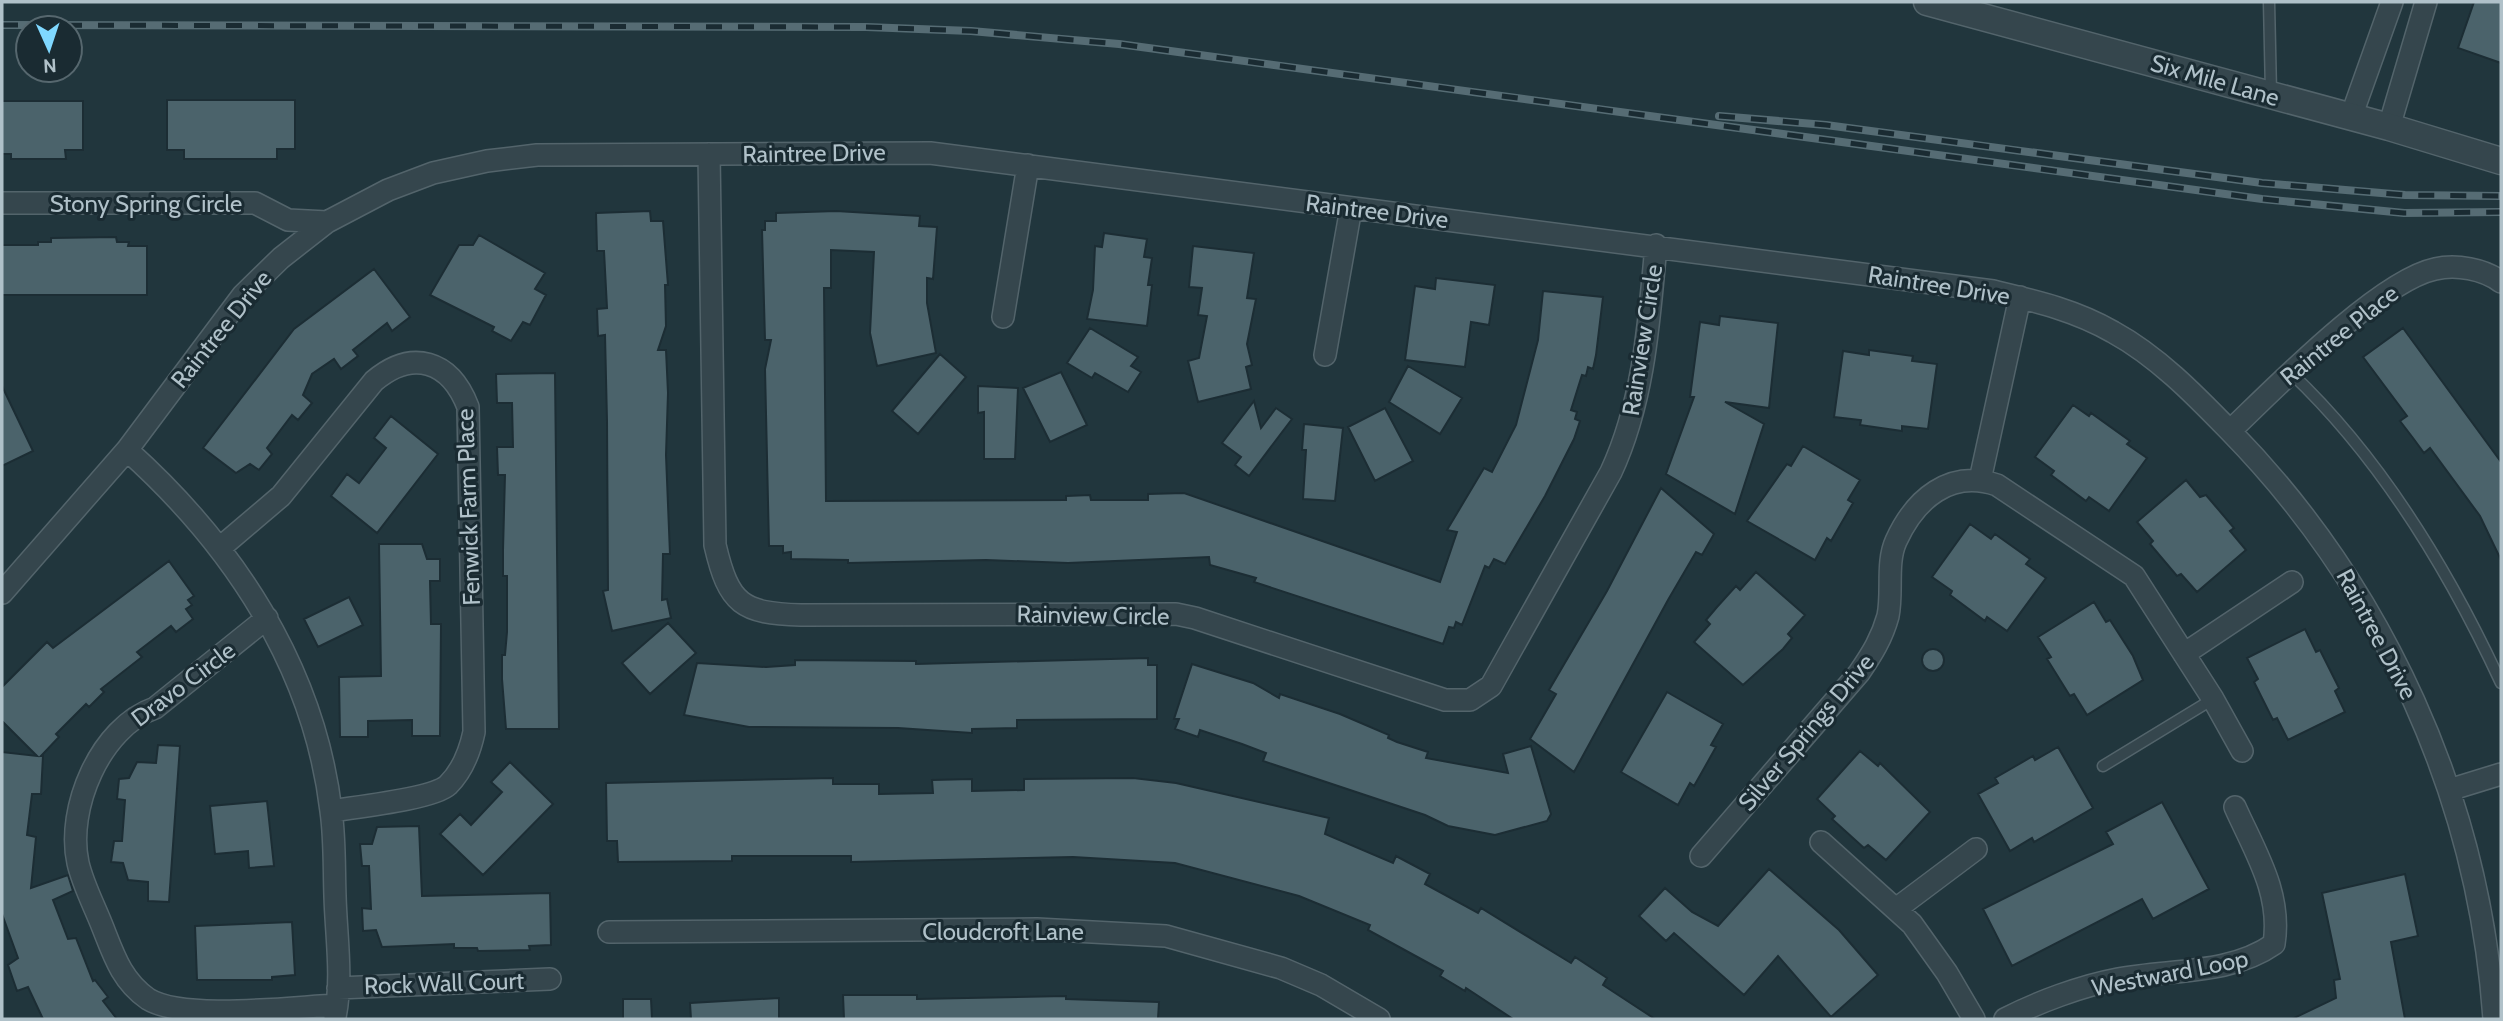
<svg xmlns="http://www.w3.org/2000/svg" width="2503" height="1021" viewBox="0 0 2503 1021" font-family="Cabin,sans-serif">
	<rect width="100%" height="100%" fill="#21363d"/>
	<!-- building -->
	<path fill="#4b636b" stroke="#1c2d34" stroke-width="2" d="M2474,2H2501V63L2458,48Z
		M167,100H295V149H277V159H184V150H167Z
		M2,101H83V150H65L66,159H11V154H2Z
		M650,211L651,221H663L668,285H665L666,326L658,350H666L668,393L666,455L670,554H663L662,600L667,599L671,618L612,631L603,591L608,590L607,421L605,335L598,336L597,309L607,308L604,251H597L596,213Z
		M836,211L920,216L919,226L937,227L933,279L927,278V303L936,353L877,366L870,333L874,252L831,250V288H824L826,501L1066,500V496L1090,495L1091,500H1148V494L1184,493L1440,582L1457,532L1447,530L1484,468L1492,472L1516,425L1538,340L1543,291L1603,297L1596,355L1593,369L1588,367L1586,376L1582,375L1571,410L1577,412L1575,419L1580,421L1574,439L1545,496L1505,564L1494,559L1489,568L1485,566L1462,625L1456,622L1454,628L1449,627L1443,644L1254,582L1256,578L1210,565L1209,557L1068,563L986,560L848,563V560L791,559V552L783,553V546H769L765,369L771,340H765L762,230H765V221H776V213Z
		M1104,233L1147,239L1144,257L1152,258L1148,285H1152L1147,326L1087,319L1093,290L1095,246L1102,247Z
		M479,235L545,273L535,289L546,295L530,325L523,322L511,341L492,331L494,327L430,295L459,245H473Z
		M116,237L117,242H129L128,246H147V295H2V245H38V242H51V238Z
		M1193,246L1254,253L1247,298L1256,299L1247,344L1252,365L1246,367L1251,389L1198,402L1188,361L1199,358L1207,316L1198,315L1202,288L1189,287Z
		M374,269L410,317L392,331L387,323L353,350L358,356L341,369L334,359L312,374L303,395L312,403L298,420L292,415L267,448L272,454L259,470L250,464L236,473L203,448L294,329Z
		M1436,278L1495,285L1489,325L1471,322L1465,367L1405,360L1415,286L1435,289Z
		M1720,316L1778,323L1769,408L1725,402L1764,424L1735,514L1666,474L1694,397H1690L1700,322L1719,325Z
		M1090,328L1138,357L1131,366L1141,372L1128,392L1095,373L1092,378L1067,363Z
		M2403,328L2501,462V560L2480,516L2430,448L2424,453L2413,438L2400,421L2407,416L2363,357Z
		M1869,350L1913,356L1912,361L1937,364L1928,429L1902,426V431L1860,425L1861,420L1834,417L1843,351L1869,355Z
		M940,354L966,377L918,434L892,411Z
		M1408,366L1462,398L1440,434L1389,402Z
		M1061,372L1087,425L1050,442L1023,388Z
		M555,373L559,729H506L502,679V655H505L507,632V576H503V550L505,475H498L497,447H513L512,403H497L496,374Z
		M2,386L33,451L2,466Z
		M978,386L1018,388L1015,459H984V412L978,413Z
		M1254,401L1261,428L1276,408L1292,419L1249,476L1235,465L1241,457L1222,443Z
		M2073,405L2089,416L2091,413L2130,441L2127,444L2147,458L2109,511L2089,497L2086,501L2051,475L2054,471L2035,457Z
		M1385,408L1413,461L1375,481L1348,427Z
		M391,416L438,454L377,533L331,496L347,474L359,483L386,448L374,438Z
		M1304,424L1343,428L1335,501L1303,499L1306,450H1302Z
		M1803,446L1860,480L1848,500L1853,503L1831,541L1827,538L1815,560L1747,521L1787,464L1791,466Z
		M2186,480L2200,497L2206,495L2234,528L2230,531L2246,550L2197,592L2181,574L2177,576L2150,544L2153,541L2137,522Z
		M1661,488L1714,534L1702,555L1696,552L1668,600L1574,772L1530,739L1556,694L1549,690L1607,591Z
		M1970,524L1991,539L1995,534L2030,559L2026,564L2046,578L2007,631L1987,617L1985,621L1950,595L1952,591L1932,577Z
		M379,544H422L427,559H440V581H430L431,624H441L440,736H412V720L368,721V737H340L339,677L381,676Z
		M169,561L194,596L188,600L192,605L186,609L193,619L176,632L171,626L137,652L142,657L101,689L104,692L89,707L86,704L56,734L59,737L41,756H43L41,794H32L27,835L36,837L31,888L68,875L73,891L53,900L68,939L76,938L93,981L95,980L108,997L103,1001L117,1019H43L28,987L17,991L8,965L18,958L2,914V752L37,756L2,721V687L47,642L53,648Z
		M1756,572L1805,615L1788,634L1792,638L1783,649L1743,685L1694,642L1710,624L1706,620L1717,607L1736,586L1740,590Z
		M349,597L363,625L318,647L304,619Z
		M2094,602L2106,622L2110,620L2133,656L2143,680L2087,715L2074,694L2070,696L2047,659L2051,657L2038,637Z
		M668,623L696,653L650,694L622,663Z
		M2305,629L2316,652L2320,650L2339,688L2335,691L2345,712L2288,740L2277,718L2273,720L2254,682L2258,679L2247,658Z
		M1922 660a11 11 0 1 1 22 0a11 11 0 1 1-22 0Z
		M1148,658V665H1157V719L1017,720V728L972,729V733L898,728L749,727L684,715L697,663L766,667L795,665V660L916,661V664Z
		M1192,664L1253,683L1279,698L1280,694L1340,714L1389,735L1388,738L1397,742L1428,752L1426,758L1508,773L1503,754L1531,746L1551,814L1547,821L1495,835L1448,826L1425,815L1263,761L1266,753L1242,744L1200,730L1198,737L1175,729L1179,719H1174Z
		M1667,692L1723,724L1711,745L1716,747L1702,772L1694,786L1690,783L1678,805L1621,772Z
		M158,745L180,746L169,902L148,901V882L128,880L123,863L111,862L114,841H122L125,800L117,799L119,779L129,778L137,762L156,763Z
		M2058,747L2093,808L2034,842L2032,838L2010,851L1978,794L1998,783L1995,778L2033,756L2035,760Z
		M1860,751L1878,766L1880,763L1930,812L1886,860L1868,845L1864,848L1832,819L1835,816L1817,799Z
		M510,762L553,804L483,875L440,834L460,814L471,825L502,792L491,782Z
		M833,778V784H879V794L933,793L932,780L972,779V791L1024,790V779L1133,778L1176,783L1329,818L1325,834L1393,863L1396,856L1430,874L1425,884L1478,913L1481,908L1571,963L1575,957L1607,978L1603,985L1655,1019H1513L1466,988L1465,991L1440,976L1443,971L1368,930L1370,925L1299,896L1175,863L1073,857L851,862V856H732V861L618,862L617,841H607L606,783Z
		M267,801L274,866L249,868L248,851L215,854L210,806Z
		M2162,802L2209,889L2153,919L2142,899L2012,966L1983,909L2113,844L2106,832Z
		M419,826L422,896L550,893L551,945L529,946L530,950L478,951L477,948H454V944L382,947L376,930L363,931L362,908L371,909L369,866H362L360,844H372L377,827Z
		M1769,869L1839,930L1878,975L1831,1017L1778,956L1744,995L1674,933L1666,941L1639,916L1665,888L1692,912L1718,926Z
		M2405,874L2418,936L2391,942L2405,1019H2292L2336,998L2334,980L2340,979L2322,893Z
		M292,922L295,975L272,977V980H197L195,926Z
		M843,995H917V999L1066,996V999L1159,1002L1158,1019H844Z
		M779,998V1019H691L690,1003Z
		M623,999H651L652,1019H623Z"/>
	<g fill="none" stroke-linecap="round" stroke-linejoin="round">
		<defs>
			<path id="service" d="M2269,2L2271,93
				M2291,373C2381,458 2449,571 2501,683
				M2103,766L2213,699"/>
			<path id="minor" d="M2351,117L2392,2
				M2389,127L2426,2
				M709,154L715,545C729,605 742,613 801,615L1176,614L1195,618L1445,700H1470L1491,686L1611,472C1644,401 1649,322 1656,245
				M2,203H255L288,220L327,222
				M1003,317L1028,165
				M1325,355L1351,208
				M2230,431C2274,389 2379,281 2435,269C2456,264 2484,269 2501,282
				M127,450C233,545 314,667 331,811C335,839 334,868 335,896C336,935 343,978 335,1017
				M1980,480L2020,297
				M221,547L281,496L374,381C412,349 450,360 468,407L474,732C470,751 462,771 448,785C433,799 355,807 331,811
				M2,593L127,450L243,295L281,258L327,222L388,190L433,173L487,161L537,155L930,153L1993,291C2035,301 2075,310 2113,332C2157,356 2194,394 2229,430C2384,588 2479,799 2494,1019
				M267,618L155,708C100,727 66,809 78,863C83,885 95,907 103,928C114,956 122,981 148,999C184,1021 292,1007 337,1005
				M2184,654L2292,582
				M2449,790L2501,774
				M1821,842L1912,924L1947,973L1974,1019
				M1701,856L1859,673C1872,654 1882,638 1888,616C1893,592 1886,563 1896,541C1915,499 1950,469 1997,485L2134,576L2213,699L2242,751
				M1896,909L1976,849
				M609,932L1037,929L1166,936L1281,968L1321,985L1379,1019
				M338,988L550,979
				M2005,1019C2038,1002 2081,986 2118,979C2170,969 2230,975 2274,944C2282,893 2255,852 2235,807"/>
			<path id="tertiary" d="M1927,2L2389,127L2501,161"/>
		</defs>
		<!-- service casing -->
		<use href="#service" stroke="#53646b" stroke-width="13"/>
		<!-- minor casing -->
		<use href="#minor" stroke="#53646b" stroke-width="24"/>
		<!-- tertiary casing -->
		<use href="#tertiary" stroke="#53646b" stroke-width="29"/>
		<!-- service -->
		<use href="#service" stroke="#35464d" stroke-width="10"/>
		<!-- minor -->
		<use href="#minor" stroke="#35464d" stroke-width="21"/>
		<!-- tertiary -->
		<use href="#tertiary" stroke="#35464d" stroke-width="26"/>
		<defs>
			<path id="rail" d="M2,25L866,27L971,31L1119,44L2262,199L2404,213L2501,212
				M1719,116L1826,125L2262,183L2405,195L2501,196"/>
		</defs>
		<!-- rail casing -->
		<use href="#rail" stroke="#566c74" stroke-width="8"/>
		<!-- rail -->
		<use href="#rail" stroke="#1a2b32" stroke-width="5" stroke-dasharray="16" stroke-linecap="butt"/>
	</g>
	<g text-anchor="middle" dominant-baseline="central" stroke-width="6" stroke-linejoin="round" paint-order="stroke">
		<!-- street labels -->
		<g font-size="24" fill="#b0c1c9" stroke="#1a2b32">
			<text transform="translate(2215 80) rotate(16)">Six Mile Lane</text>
			<text transform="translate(814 153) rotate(-1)">Raintree Drive</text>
			<text x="146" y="203">Stony Spring Circle</text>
			<text transform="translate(1377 211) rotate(7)">Raintree Drive</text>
			<text transform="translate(1939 285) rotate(9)">Raintree Drive</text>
			<text transform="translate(221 329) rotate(-51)">Raintree Drive</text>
			<text transform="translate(2339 335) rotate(-39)">Raintree Place</text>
			<text transform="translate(1642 340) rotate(-81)">Rainview Circle</text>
			<text transform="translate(468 507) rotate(-92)">Fenwick Farm Place</text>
			<text transform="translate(1093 615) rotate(1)">Rainview Circle</text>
			<text transform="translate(2377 634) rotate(62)">Raintree Drive</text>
			<text transform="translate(183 684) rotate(-37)">Dravo Circle</text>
			<text transform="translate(1806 732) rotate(-50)">Silver Springs Drive</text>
			<text x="1003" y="931">Cloudcroft Lane</text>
			<text transform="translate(2170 973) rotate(-11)">Westward Loop</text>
			<text transform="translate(444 983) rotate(-2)">Rock Wall Court</text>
		</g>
	</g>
	<!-- border -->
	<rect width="2503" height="1021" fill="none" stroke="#b0c1c9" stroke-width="7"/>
	<!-- north arrow -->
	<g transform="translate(49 49) rotate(177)"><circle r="33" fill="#1a2b32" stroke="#56676e" stroke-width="2"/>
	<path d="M0-5L12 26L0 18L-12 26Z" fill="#7fd8ff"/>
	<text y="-10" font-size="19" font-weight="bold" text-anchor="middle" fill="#b0c1c9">N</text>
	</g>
</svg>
